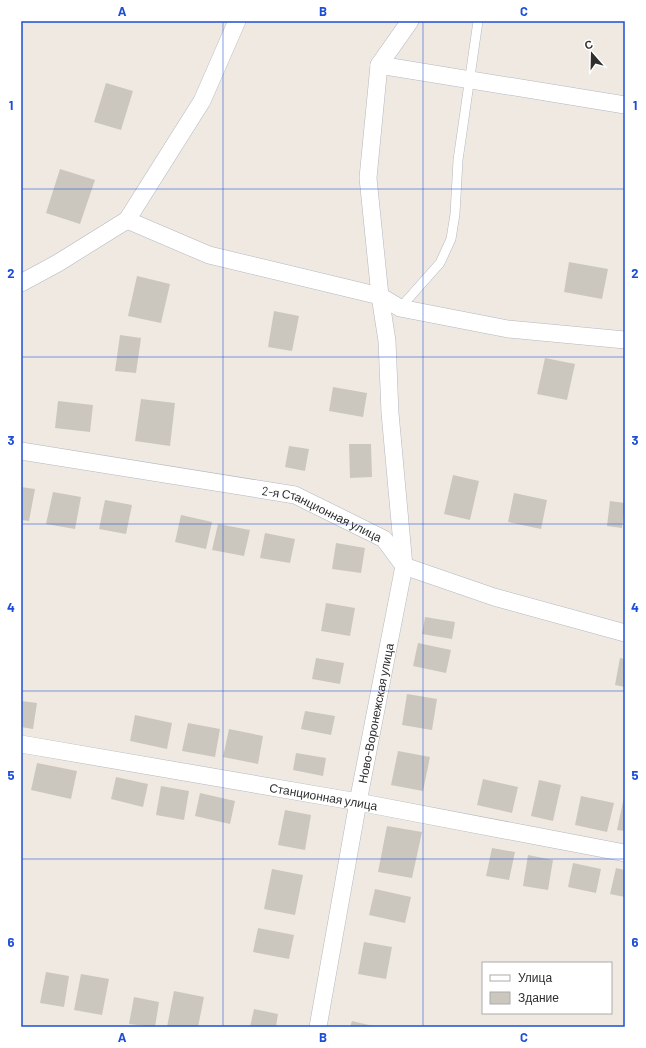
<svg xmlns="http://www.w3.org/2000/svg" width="646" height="1048" viewBox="0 0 646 1048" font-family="Barlow,sans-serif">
	<rect width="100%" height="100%" fill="#efe9e1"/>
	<!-- building -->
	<path fill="#cbc7bf" d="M106,83L133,91L121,130L94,122Z
		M60,169L95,180L80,224L46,213Z
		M569,262L608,269L602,299L564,292Z
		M137,276L170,284L161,323L128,316Z
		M274,311L299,316L292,351L268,347Z
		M120,335L141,338L136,373L115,371Z
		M545,358L575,364L567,400L537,394Z
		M333,387L367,393L363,417L329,411Z
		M141,399L175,403L170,446L135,441Z
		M58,401L93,405L90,432L55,428Z
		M349,444H371L372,477L350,478Z
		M289,446L309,449L305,471L285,467Z
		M453,475L479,481L470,520L444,514Z
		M21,487L35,489L29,521L21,520Z
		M53,492L81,497L75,529L46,524Z
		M514,493L547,500L541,529L508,522Z
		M105,500L132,505L126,534L99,529Z
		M610,501L625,503L622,528L607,526Z
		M181,515L212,522L206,549L175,542Z
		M218,524L250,530L244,556L212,550Z
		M265,533L295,539L290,563L260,558Z
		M336,543L365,548L361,573L332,569Z
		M326,603L355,608L350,636L321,631Z
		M425,617L455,622L452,639L422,634Z
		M418,643L451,650L446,673L413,666Z
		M316,658L344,663L340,684L312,679Z
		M620,658L625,659V687L615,685Z
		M407,694L437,699L432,730L402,725Z
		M21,701L37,703L33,729L21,727Z
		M305,711L335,716L331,735L301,729Z
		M135,715L172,723L167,749L130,741Z
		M188,723L220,729L215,757L182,751Z
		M229,729L263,736L258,764L223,757Z
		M398,751L430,757L423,791L391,785Z
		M296,753L326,758L323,776L293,770Z
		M37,763L77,771L71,799L31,790Z
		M116,777L148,784L143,807L111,799Z
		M483,779L518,787L512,813L477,805Z
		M539,780L561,785L553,821L531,816Z
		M161,786L189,791L184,820L156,815Z
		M200,793L235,801L230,824L195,816Z
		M581,796L614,803L607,832L575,825Z
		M624,797H625V831L617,830Z
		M285,810L311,815L305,850L278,845Z
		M387,826L422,832L412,878L378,872Z
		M492,848L515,852L509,880L486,876Z
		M528,855L553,860L548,890L523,886Z
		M573,863L601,869L596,893L568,887Z
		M616,868L625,870V897L610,894Z
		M272,869L303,875L295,915L264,909Z
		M375,889L411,897L405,923L369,915Z
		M258,928L294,935L289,959L253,952Z
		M364,942L392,947L386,979L358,974Z
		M46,972L69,976L64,1007L40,1003Z
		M81,974L109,979L102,1015L74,1010Z
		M174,991L204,997L198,1027H167Z
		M134,997L159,1002L155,1027L129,1024Z
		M254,1009L278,1014L276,1027H250Z
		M352,1021L373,1026V1027H350Z"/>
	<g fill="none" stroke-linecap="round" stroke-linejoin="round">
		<defs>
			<path id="service" d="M400,308L440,263L451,239L455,214L458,160L478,21"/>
			<g id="minor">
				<path d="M379,65L625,105"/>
				<path d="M127,220L209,255L380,296L400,308L508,329L625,340"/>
				<path d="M21,283L58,263L127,220L202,101L237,21"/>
				<path id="s1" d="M21,451L295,495L384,539L404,566L494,597L625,633"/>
				<path id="s2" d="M21,744L358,802L625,853"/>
				<path id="s3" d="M318,1027L358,802L404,566L390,413L387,341L380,296L368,178L379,65L410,21"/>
			</g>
		</defs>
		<!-- service casing -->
		<use href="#service" stroke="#b4b7c1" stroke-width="10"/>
		<!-- minor casing -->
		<use href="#minor" stroke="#b4b7c1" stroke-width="18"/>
		<!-- service -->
		<use href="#service" stroke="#fff" stroke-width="9"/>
		<!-- minor -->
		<use href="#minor" stroke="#fff" stroke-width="17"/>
	</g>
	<!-- grid -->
	<path fill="none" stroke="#1d4ed8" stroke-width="1" stroke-opacity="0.55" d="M223,21V1027M423,21V1027M21,189H625M21,357H625M21,524H625M21,691H625M21,859H625"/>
	<g text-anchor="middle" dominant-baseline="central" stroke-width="3.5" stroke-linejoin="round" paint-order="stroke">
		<!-- street labels -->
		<g font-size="12" fill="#2e2e2e" stroke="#fff">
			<text stroke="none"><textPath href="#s1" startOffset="309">2-я Станционная улица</textPath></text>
			<text stroke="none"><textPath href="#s3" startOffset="319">Ново-Воронежская улица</textPath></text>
			<text stroke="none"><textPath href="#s2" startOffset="307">Станционная улица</textPath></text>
		</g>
	</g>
	<!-- border -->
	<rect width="646" height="1048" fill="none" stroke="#ffffff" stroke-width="44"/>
	<!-- legend -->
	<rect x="482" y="962" width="130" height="52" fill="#ffffff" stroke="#ababab"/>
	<rect x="490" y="975" width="20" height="6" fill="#ffffff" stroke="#ababab"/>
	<text x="518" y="982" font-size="12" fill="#2e2e2e">Улица</text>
	<rect x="490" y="992" width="20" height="12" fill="#cbc7bf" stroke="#ababab"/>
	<text x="518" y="1002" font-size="12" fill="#2e2e2e">Здание</text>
	<!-- north arrow -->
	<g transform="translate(592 54) rotate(340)" stroke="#ffffff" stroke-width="3" paint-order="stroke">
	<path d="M0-3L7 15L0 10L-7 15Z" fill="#2e2e2e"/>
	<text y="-6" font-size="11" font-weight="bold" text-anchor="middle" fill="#2e2e2e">С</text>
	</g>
	<rect x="22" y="22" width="602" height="1004" fill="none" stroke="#1d4ed8" stroke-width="1.5"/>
	<g font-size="13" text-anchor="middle" font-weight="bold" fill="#1d4ed8">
		<text x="122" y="16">A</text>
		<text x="323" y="16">B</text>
		<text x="524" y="16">C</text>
		<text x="11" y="110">1</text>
		<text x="635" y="110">1</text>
		<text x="11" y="278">2</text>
		<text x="635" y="278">2</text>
		<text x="11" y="445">3</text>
		<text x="635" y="445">3</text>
		<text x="11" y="612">4</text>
		<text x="635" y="612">4</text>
		<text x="11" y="780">5</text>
		<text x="635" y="780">5</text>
		<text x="11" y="947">6</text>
		<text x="635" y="947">6</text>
		<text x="122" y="1042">A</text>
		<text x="323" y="1042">B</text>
		<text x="524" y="1042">C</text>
	</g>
</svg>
